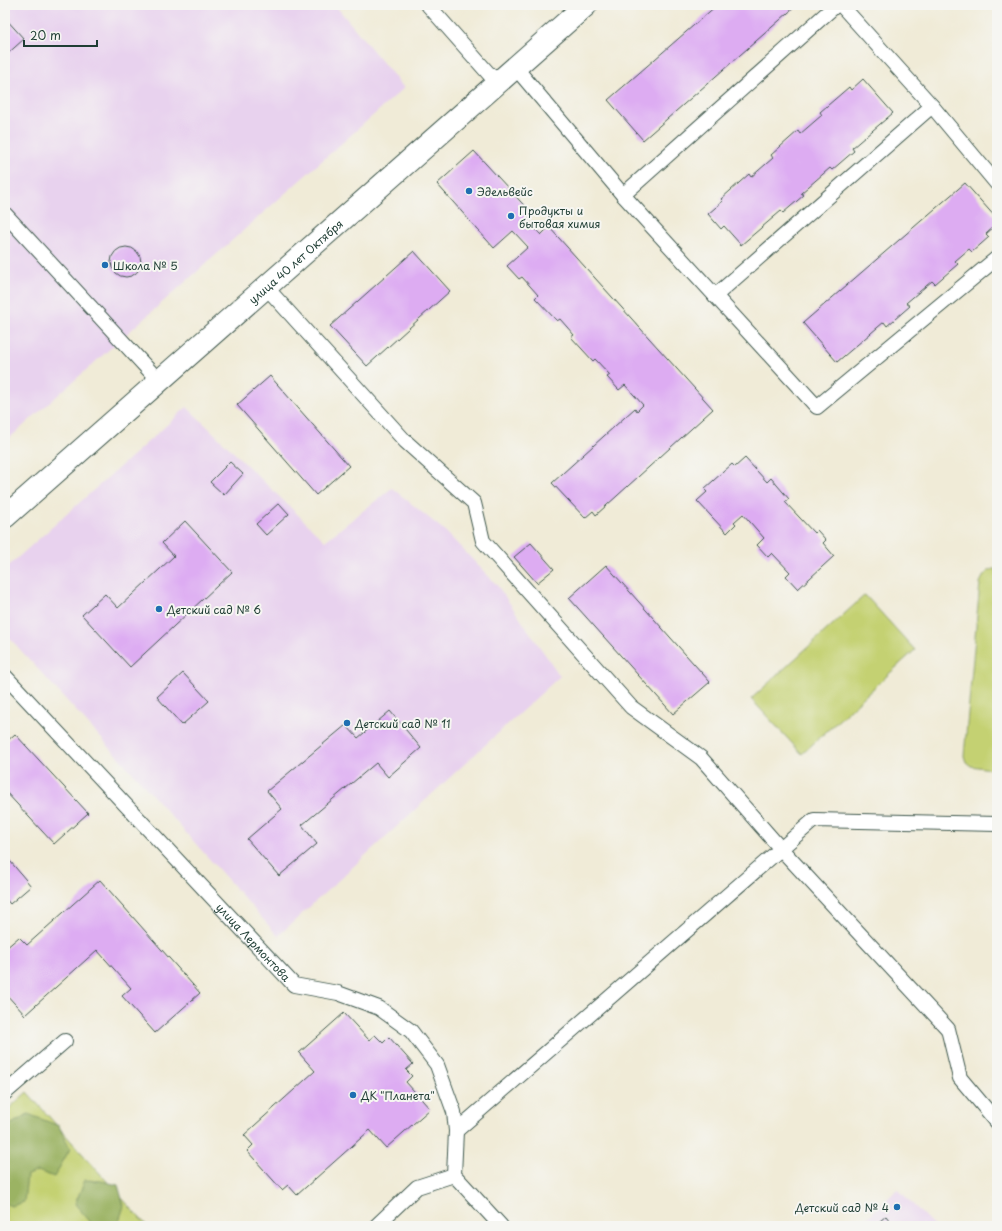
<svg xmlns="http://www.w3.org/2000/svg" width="1002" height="1231" viewBox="0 0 1002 1231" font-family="'Playpen Sans',sans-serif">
	<rect width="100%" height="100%" fill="#f6f6f2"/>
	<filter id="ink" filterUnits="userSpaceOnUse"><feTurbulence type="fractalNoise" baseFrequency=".025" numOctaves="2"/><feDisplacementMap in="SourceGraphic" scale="8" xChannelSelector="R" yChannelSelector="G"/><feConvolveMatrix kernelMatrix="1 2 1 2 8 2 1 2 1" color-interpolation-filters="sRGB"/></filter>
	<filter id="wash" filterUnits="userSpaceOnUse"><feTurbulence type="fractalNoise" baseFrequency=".012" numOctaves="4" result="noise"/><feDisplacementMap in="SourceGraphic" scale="16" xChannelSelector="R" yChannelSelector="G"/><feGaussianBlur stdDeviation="0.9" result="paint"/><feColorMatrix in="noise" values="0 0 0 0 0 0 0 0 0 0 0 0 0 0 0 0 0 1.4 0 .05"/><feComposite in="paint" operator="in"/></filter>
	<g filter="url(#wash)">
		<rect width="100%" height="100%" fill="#f0ebd7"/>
		<!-- built -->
		<path fill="#e8d2ee" d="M5,5H335L404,88L5,442Z
			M187,407L325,541L392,488L445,531L497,585L560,676L278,936L131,771L5,633V569Z
			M898,1189L934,1226H858Z"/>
		<!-- green -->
		<path fill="#c4d172" stroke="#728753" d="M993,569H997V770L971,766L966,762L964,756L980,583C983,576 985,572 993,569Z
			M865,595L915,650L802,754L751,699Z
			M27,1092L147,1226H5V1112Z"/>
		<!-- forest -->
		<path fill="#9bb364" stroke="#5d784c" d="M28,1114L59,1126L70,1149L54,1177L38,1171L27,1175L24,1202L11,1206L5,1203V1128Z
			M85,1180L101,1181L118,1185L124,1206L118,1224L114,1226H94L75,1204Z"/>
		<g id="blocks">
			<!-- building -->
			<path fill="#ddacf2" d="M717,5H795L796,6L643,140L608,100Z
				M5,18L24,39L5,56Z
				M863,79L893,113L852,148L854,151L832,170L830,168L801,193L804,195L783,213L781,211L741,245L724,226L721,229L708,214L723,201L721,199L749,174L751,177L773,158L771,155L798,131L800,134L822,115L820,112L849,87L851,90Z
				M474,151L532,214L526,219L541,235L549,227L713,409L596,515L593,511L585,518L552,483L635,408L637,411L643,405L625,385L619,390L607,377L610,375L595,359L593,361L571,337L574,335L560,319L557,321L535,298L538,295L522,277L519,279L507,266L528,247L513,231L494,248L437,184Z
				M965,183L997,219V224L986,234L989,237L972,252L969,249L955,261L958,264L935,284L932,281L906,303L910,306L887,326L884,322L837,362L803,323Z
				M111 262a15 15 0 1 1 30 0a15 15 0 1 1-30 0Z
				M414,251L450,291L367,366L330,326Z
				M270,376L349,466L316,495L237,405Z
				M745,458L767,482L771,478L789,499L785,502L814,533L817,530L826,540L823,543L834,556L798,589L786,576L790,572L772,553L768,557L757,545L764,538L743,514L734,522L736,524L727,533L697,501L707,492L704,489L732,464L735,467Z
				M230,462L243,474L224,495L210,482Z
				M279,503L289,514L266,535L256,524Z
				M185,521L232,572L130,667L82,615L105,594L118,608L174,556L162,543Z
				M531,543L554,569L537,583L514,557Z
				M606,565L710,682L673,714L569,598Z
				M183,673L209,701L182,725L157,697Z
				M390,711L421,748L388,777L376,763L302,825L317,844L279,876L247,839L282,809L267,791L346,725L358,738Z
				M15,734L88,813L54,844L5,791V743Z
				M5,855L31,886L10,904L5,898Z
				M100,880L200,993L155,1033L122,996L131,988L97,950L25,1015L5,993V949L19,937L27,945Z
				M344,1013L369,1040L375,1035L383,1043L389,1037L413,1064L406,1070L412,1076L406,1082L430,1109L386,1148L370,1130L297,1195L288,1185L282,1190L247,1151L253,1145L244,1135L315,1071L299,1053Z
				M886,1216L894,1226H874Z"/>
		</g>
	</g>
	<g filter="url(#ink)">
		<use href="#blocks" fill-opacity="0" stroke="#3e574c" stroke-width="1"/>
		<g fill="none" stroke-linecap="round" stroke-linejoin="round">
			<defs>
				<g id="lane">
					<path d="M428,5L497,83"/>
					<path d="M841,5L932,106L997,184"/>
					<path d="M515,67L623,195L817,407L997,258"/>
					<path d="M623,195L836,5"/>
					<path d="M5,214L159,381"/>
					<path d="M266,287L405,441L474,503L483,541L631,707L701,758L781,849L948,1029L960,1078L997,1122"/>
					<path d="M715,296L932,106"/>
					<path id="s1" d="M5,676L294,985L338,993L379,1008L411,1031L437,1065L454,1112L456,1131L454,1175L501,1226"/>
					<path d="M5,1093L65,1041"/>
					<path d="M456,1131L814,820L997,824"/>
					<path d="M376,1226L417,1187L454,1175"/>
				</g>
				<g id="street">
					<path id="s2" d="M5,517L586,5"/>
				</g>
			</defs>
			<!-- lane casing -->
			<use href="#lane" stroke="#3e574c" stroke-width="16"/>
			<!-- street casing -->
			<use href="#street" stroke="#3e574c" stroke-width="24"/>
			<!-- lane -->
			<use href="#lane" stroke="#fff" stroke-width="14"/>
			<!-- street -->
			<use href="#street" stroke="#fff" stroke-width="22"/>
		</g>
	</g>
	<!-- markers -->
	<g fill="#1f6fb2" stroke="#f6f6f2" stroke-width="1.5">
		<circle cx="469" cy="191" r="4"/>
		<circle cx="511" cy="216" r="4"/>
		<circle cx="105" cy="265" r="4"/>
		<circle cx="159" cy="609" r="4"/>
		<circle cx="347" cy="723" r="4"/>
		<circle cx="353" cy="1095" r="4"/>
		<circle cx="897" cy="1207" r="4"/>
	</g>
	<g text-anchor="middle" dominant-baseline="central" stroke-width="4" stroke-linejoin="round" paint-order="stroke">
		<!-- poi labels -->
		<g font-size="11" fill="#1f3d34" stroke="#f6f6f2" text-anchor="start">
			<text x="477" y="191">Эдельвейс</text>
			<text x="519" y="210">Продукты и<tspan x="519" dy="13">бытовая химия</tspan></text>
			<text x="113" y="265">Школа № 5</text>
			<text x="167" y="609">Детский сад № 6</text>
			<text x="355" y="723">Детский сад № 11</text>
			<text x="361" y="1095">ДК "Планета"</text>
			<text x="889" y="1207" text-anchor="end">Детский сад № 4</text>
		</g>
		<!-- street labels -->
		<g font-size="11" fill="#1f3d34" stroke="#f6f6f2">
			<text stroke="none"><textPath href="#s2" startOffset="387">улица 40 лет Октября</textPath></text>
			<text stroke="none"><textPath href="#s1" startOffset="364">улица Лермонтова</textPath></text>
		</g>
	</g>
	<!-- margin -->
	<rect width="1002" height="1231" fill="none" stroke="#f6f6f2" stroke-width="20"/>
	<!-- scale -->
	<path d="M24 40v6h73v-6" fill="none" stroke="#1f3d34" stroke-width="2"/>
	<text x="30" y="40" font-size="12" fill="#1f3d34" stroke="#f6f6f2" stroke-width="3" paint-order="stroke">20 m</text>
</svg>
